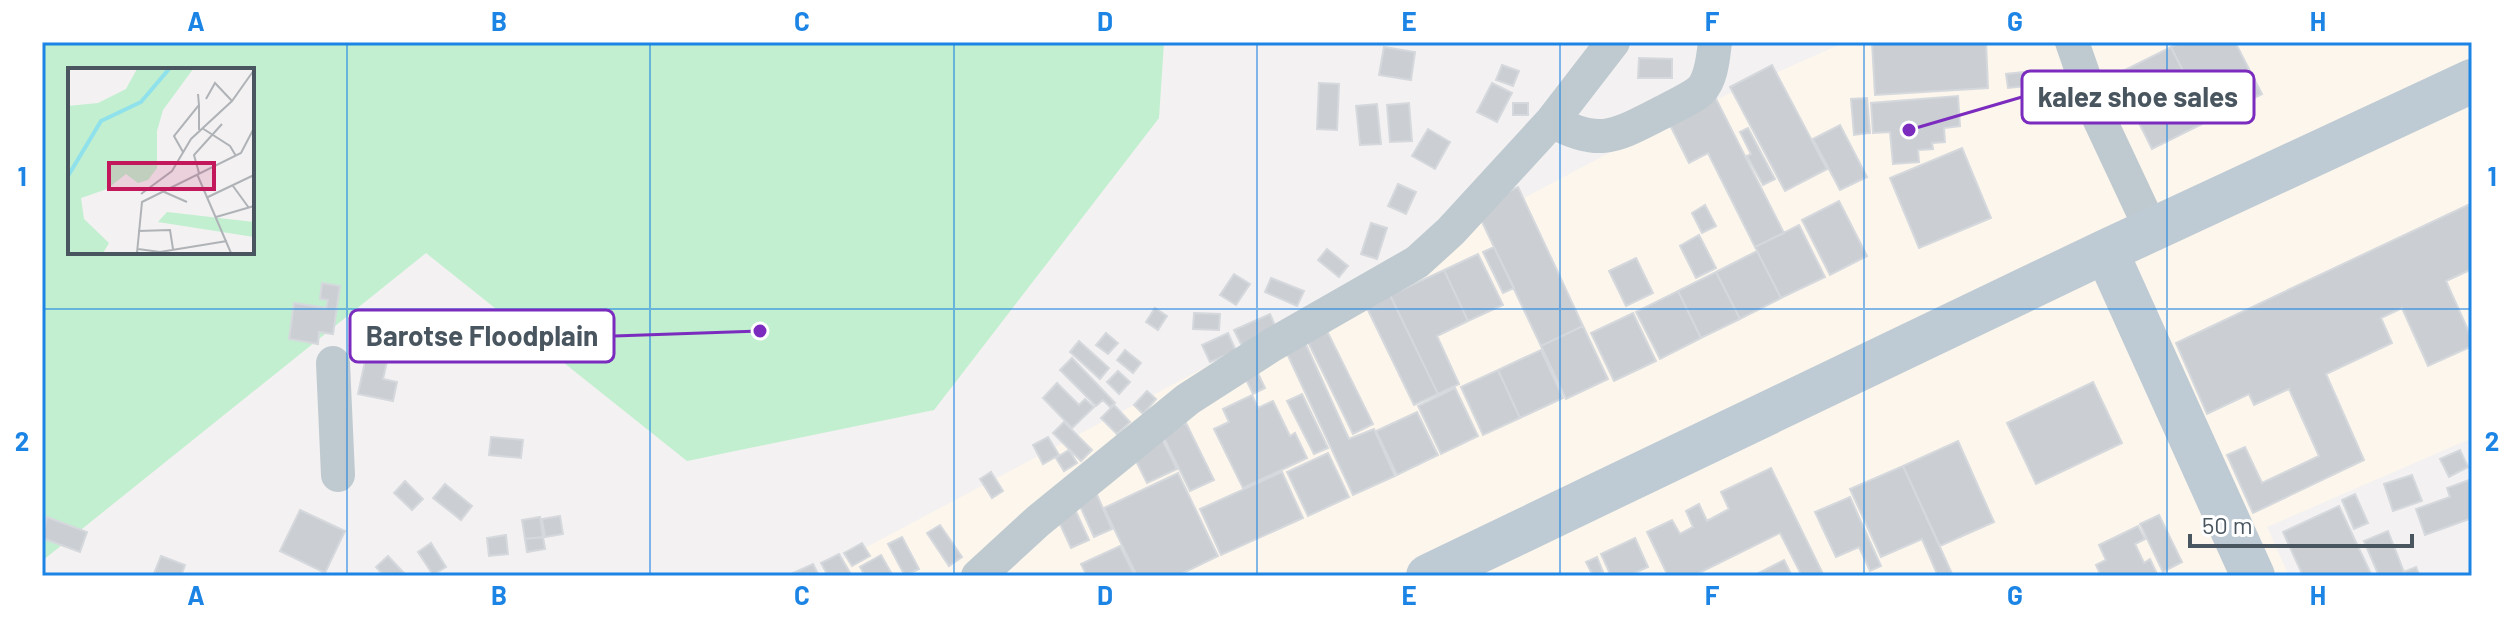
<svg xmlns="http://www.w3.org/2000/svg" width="2514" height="618" viewBox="0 0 2514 618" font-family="Barlow,sans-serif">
	<rect width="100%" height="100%" fill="#f3f1f1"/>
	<!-- commercial -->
	<path fill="#fcf6ec" d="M1845,42H2472V438L2267,527L2289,576H812L1641,136L1691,111Z"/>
	<!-- green -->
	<path fill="#c1efcf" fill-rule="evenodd" d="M42,42H1164L1159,118L934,410L687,461L426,253L42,561ZM70,70H252V252H70Z"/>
	<!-- building -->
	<path fill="#cbcfd3" stroke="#d5d8dc" stroke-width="2" d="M1872,42H1986L1988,88L1875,95Z
		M2181,42H2235L2262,94L2208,121L2171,47Z
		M1384,47L1415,52L1411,80L1379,75Z
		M2171,47L2208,121L2152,149L2115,75Z
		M1639,58L1672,59V78H1638Z
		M1502,65L1519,71L1513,86L1496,80Z
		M1772,65L1827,169L1785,191L1730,87Z
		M2034,71L2036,85L2008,88L2006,74Z
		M1319,83L1339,84L1337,130L1317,129Z
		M1492,83L1512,93L1497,122L1477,112Z
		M1711,89L1784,233L1755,247L1708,153L1689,163L1664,113Z
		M1958,96L1960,126L1944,128L1945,142L1932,143L1933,149L1918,150L1919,162L1893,164L1890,132L1873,133L1871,103Z
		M1867,98L1870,133L1854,135L1851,99Z
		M1409,103L1412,141L1390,142L1387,105Z
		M1513,103H1528V115H1513Z
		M1377,104L1381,144L1360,145L1356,106Z
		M1840,125L1867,177L1840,190L1813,139Z
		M1748,128L1775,179L1763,185L1747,156L1751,154L1740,132Z
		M1428,129L1450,142L1435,169L1412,156Z
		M1962,148L1991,218L1919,248L1890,178Z
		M1398,184L1416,192L1406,214L1388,206Z
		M1518,187L1583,326L1541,346L1475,207Z
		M1839,201L1867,256L1830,275L1802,220Z
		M2472,203V269L2446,281L2472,339V346L2428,366L2402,308L2381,318L2392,343L2326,374L2364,460L2253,513L2227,455L2245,447L2262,483L2319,456L2289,389L2254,405L2249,394L2207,414L2176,343Z
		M1705,205L1716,226L1702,233L1692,213Z
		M1371,223L1387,228L1377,259L1361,254Z
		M1799,225L1825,277L1781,298L1755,247Z
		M1699,235L1716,268L1696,278L1680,246Z
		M1494,247L1514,288L1503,293L1483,252Z
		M1327,249L1348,266L1339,277L1318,260Z
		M1757,251L1781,298L1740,319L1716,272Z
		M1478,254L1503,305L1468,321L1444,270Z
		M1636,258L1653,293L1626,306L1609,271Z
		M1444,270L1468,321L1437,336L1459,384L1438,394L1390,295Z
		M1716,272L1740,319L1701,338L1678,291Z
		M1234,274L1250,284L1236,305L1220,295Z
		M1271,278L1304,291L1297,306L1265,292Z
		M322,283L340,286L333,334L319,332L318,344L289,339L294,303L326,308L328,300L320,299Z
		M1678,291L1701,338L1660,359L1636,312Z
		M1390,295L1438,394L1414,405L1366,306Z
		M1155,308L1167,316L1158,330L1146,322Z
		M1194,313L1220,314L1219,330L1193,329Z
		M1633,313L1656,361L1614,381L1591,333Z
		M1270,314L1277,330L1242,346L1234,330Z
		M1583,326L1608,379L1566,399L1541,346Z
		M1325,327L1373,424L1353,434L1305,336Z
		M1106,333L1118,343L1108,354L1096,345Z
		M1228,333L1236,351L1210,362L1202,345Z
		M1302,336L1349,439L1374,429L1395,476L1353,495L1283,345Z
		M1079,341L1109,368L1100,379L1070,352Z
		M1125,350L1141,363L1133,373L1117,360Z
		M1541,350L1563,398L1520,418L1498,370Z
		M367,352L388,357L383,379L397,382L393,401L358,394Z
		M1072,358L1115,403L1110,407L1103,400L1096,406L1060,370Z
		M1253,363L1265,388L1253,394L1241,369Z
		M1498,370L1520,418L1483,435L1461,387Z
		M1118,371L1130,382L1119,394L1107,382Z
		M2093,382L2122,443L2036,484L2007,423Z
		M1057,383L1079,405L1085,399L1094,407L1072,428L1043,398Z
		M1455,388L1478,436L1441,454L1418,406Z
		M1147,391L1156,399L1143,414L1134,405Z
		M1302,394L1328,448L1314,454L1287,401Z
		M1252,395L1258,408L1273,401L1290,436L1295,433L1307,458L1243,488L1214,429L1229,422L1223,409Z
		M1114,405L1130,422L1117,434L1101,418Z
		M1417,412L1438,455L1397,475L1376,431Z
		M1064,422L1092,450L1081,461L1053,433Z
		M1186,423L1214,480L1190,491L1162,434Z
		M491,437L523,440L521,458L489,455Z
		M1048,437L1059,455L1043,464L1033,445Z
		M1161,437L1177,469L1147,483L1131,451Z
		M1958,441L1994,522L1940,546L1903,466Z
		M1069,450L1077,463L1064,471L1056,458Z
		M2460,450L2468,467L2449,477L2440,459Z
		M1328,453L1349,497L1308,516L1287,472Z
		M1903,466L1934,534L1953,576H1938L1922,539L1881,557L1850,489Z
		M1771,468L1824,576H1802L1780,533L1693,576H1668L1647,532L1672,520L1680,534L1693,527L1686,511L1699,504L1707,521L1729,509L1721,492Z
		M991,472L1003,491L992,498L980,479Z
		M1282,472L1303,518L1221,555L1200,509Z
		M1178,473L1218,556L1177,576H1137L1104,508Z
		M2412,475L2422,501L2393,511L2384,484Z
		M2472,479V518L2425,535L2416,509L2450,497L2447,488Z
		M405,481L423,499L412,510L394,493Z
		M445,484L472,506L461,520L433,498Z
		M1094,488L1112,529L1094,537L1076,497Z
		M2355,494L2368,523L2354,529L2342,500Z
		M1850,497L1881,566L1870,571L1859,547L1836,557L1815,512Z
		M1072,503L1089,540L1071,548L1054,511Z
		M2339,506L2372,576H2303L2283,532Z
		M300,510L345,531L325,573L280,551Z
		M2159,515L2182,562L2163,572L2140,524Z
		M560,516L563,534L545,537L542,519Z
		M47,517L87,532L80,552L42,538Z
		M540,517L543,537L525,539L522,520Z
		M940,525L962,557L949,566L927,533Z
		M2138,526L2145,539L2135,544L2144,563L2150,559L2158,576H2101L2096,565L2106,560L2099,545Z
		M2388,531L2404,572L2416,567L2420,576H2379L2364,541Z
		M506,535L508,554L489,556L487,538Z
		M543,537L545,549L527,552L525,539Z
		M902,537L919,569L905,576L888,544Z
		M1635,538L1648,567L1628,576H1611L1601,554Z
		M431,543L446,567L433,575L418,552Z
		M862,543L870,556L852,566L844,553Z
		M1120,546L1135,576H1087L1081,564Z
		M839,554L852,576H828L821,563Z
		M881,555L893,576H865L860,567Z
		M161,556L185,565L181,576H153Z
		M388,556L404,573L401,576H384L376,567Z
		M1597,557L1603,572L1593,576L1586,562Z
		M1784,560L1792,576H1753Z
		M813,564L819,576H794L793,573Z"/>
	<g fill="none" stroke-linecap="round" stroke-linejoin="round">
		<!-- minor -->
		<path stroke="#bfcad0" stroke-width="34" d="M2072,42L2097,114L2151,229
			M1552,121C1601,148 1617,135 1663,112C1675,105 1691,99 1701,90C1712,78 1713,57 1715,42
			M333,363L338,475
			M978,576L1038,521L1188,399L1272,345L1417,262L1451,231L1552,121L1613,42"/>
		<!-- secondary -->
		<path stroke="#bfcbd4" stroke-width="44" d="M2106,251L2253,576
			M1428,576L2106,251L2472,81"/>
	</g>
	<!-- grid -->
	<path fill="none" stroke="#1b84e4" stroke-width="2" stroke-opacity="0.55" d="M347,42V576M650,42V576M954,42V576M1257,42V576M1560,42V576M1864,42V576M2167,42V576M42,309H2472"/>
	<!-- overview -->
	<g transform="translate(68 68)">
		<rect width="186" height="186" fill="#f3f1f1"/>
		<path d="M69,1H125L95,42L89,63V100L80,112L70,115L58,106L39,121L13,130L16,151L41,175L35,185H0V38L30,35L58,21ZM99,144L186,154V169L90,154Z" fill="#c1efcf"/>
		<path fill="none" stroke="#8fe1ec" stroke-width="4" d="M0,108L33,53L73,34L101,1"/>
		<path fill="none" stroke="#afb3b7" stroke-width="2" d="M138,31L147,15L164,33M131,37V62M134,60L162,78L168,88M115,84L106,68L131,37L130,26M131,105L126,87L154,56M129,106L163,185M165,118L181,140M94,123L119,134M73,126L104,103L123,71L164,33L186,2M140,129L186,107M148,149L186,138M70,163L102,162L105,181M70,181L92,184L159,173M69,185L74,134L173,85L186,60"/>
		<path fill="#c2185b" fill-opacity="0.15" stroke="#c2185b" stroke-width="4" d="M41,95H146V121H41Z"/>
		<rect width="186" height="186" fill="none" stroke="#49565f" stroke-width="4"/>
	</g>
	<!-- callouts -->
	<path fill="none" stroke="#7b2cbf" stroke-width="3" d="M1909 130L2022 97M760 331L614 336"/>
	<g fill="#7b2cbf" stroke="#fff" stroke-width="3">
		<circle cx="1909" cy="130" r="8"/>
		<circle cx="760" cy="331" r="8"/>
	</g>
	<g fill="#fff" stroke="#7b2cbf" stroke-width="3">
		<rect x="2022" y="71" width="232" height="52" rx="8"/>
		<rect x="350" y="310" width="264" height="52" rx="8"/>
	</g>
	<g font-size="28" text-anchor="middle" font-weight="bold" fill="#49565f">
		<text x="2138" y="107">kalez shoe sales</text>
		<text x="482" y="346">Barotse Floodplain</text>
	</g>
	<!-- border -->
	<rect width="2514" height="618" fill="none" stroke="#ffffff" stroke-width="88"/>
	<!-- scale -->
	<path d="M2190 534v12h222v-12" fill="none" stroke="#49565f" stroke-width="4"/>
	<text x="2202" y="534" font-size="24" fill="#49565f" stroke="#ffffff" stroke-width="6" paint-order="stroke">50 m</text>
	<rect x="44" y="44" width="2426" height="530" fill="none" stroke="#1b84e4" stroke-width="3"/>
	<g font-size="26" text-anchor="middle" font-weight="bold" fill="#1b84e4">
		<text x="196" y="31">A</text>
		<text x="499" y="31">B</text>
		<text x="802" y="31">C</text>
		<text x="1105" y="31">D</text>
		<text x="1409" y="31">E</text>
		<text x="1712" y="31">F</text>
		<text x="2015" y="31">G</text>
		<text x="2318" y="31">H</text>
		<text x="22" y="186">1</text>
		<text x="2492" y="186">1</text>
		<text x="22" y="451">2</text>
		<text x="2492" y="451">2</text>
		<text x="196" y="605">A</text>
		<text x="499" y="605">B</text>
		<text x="802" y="605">C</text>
		<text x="1105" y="605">D</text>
		<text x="1409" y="605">E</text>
		<text x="1712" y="605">F</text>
		<text x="2015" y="605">G</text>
		<text x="2318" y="605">H</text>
	</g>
</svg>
